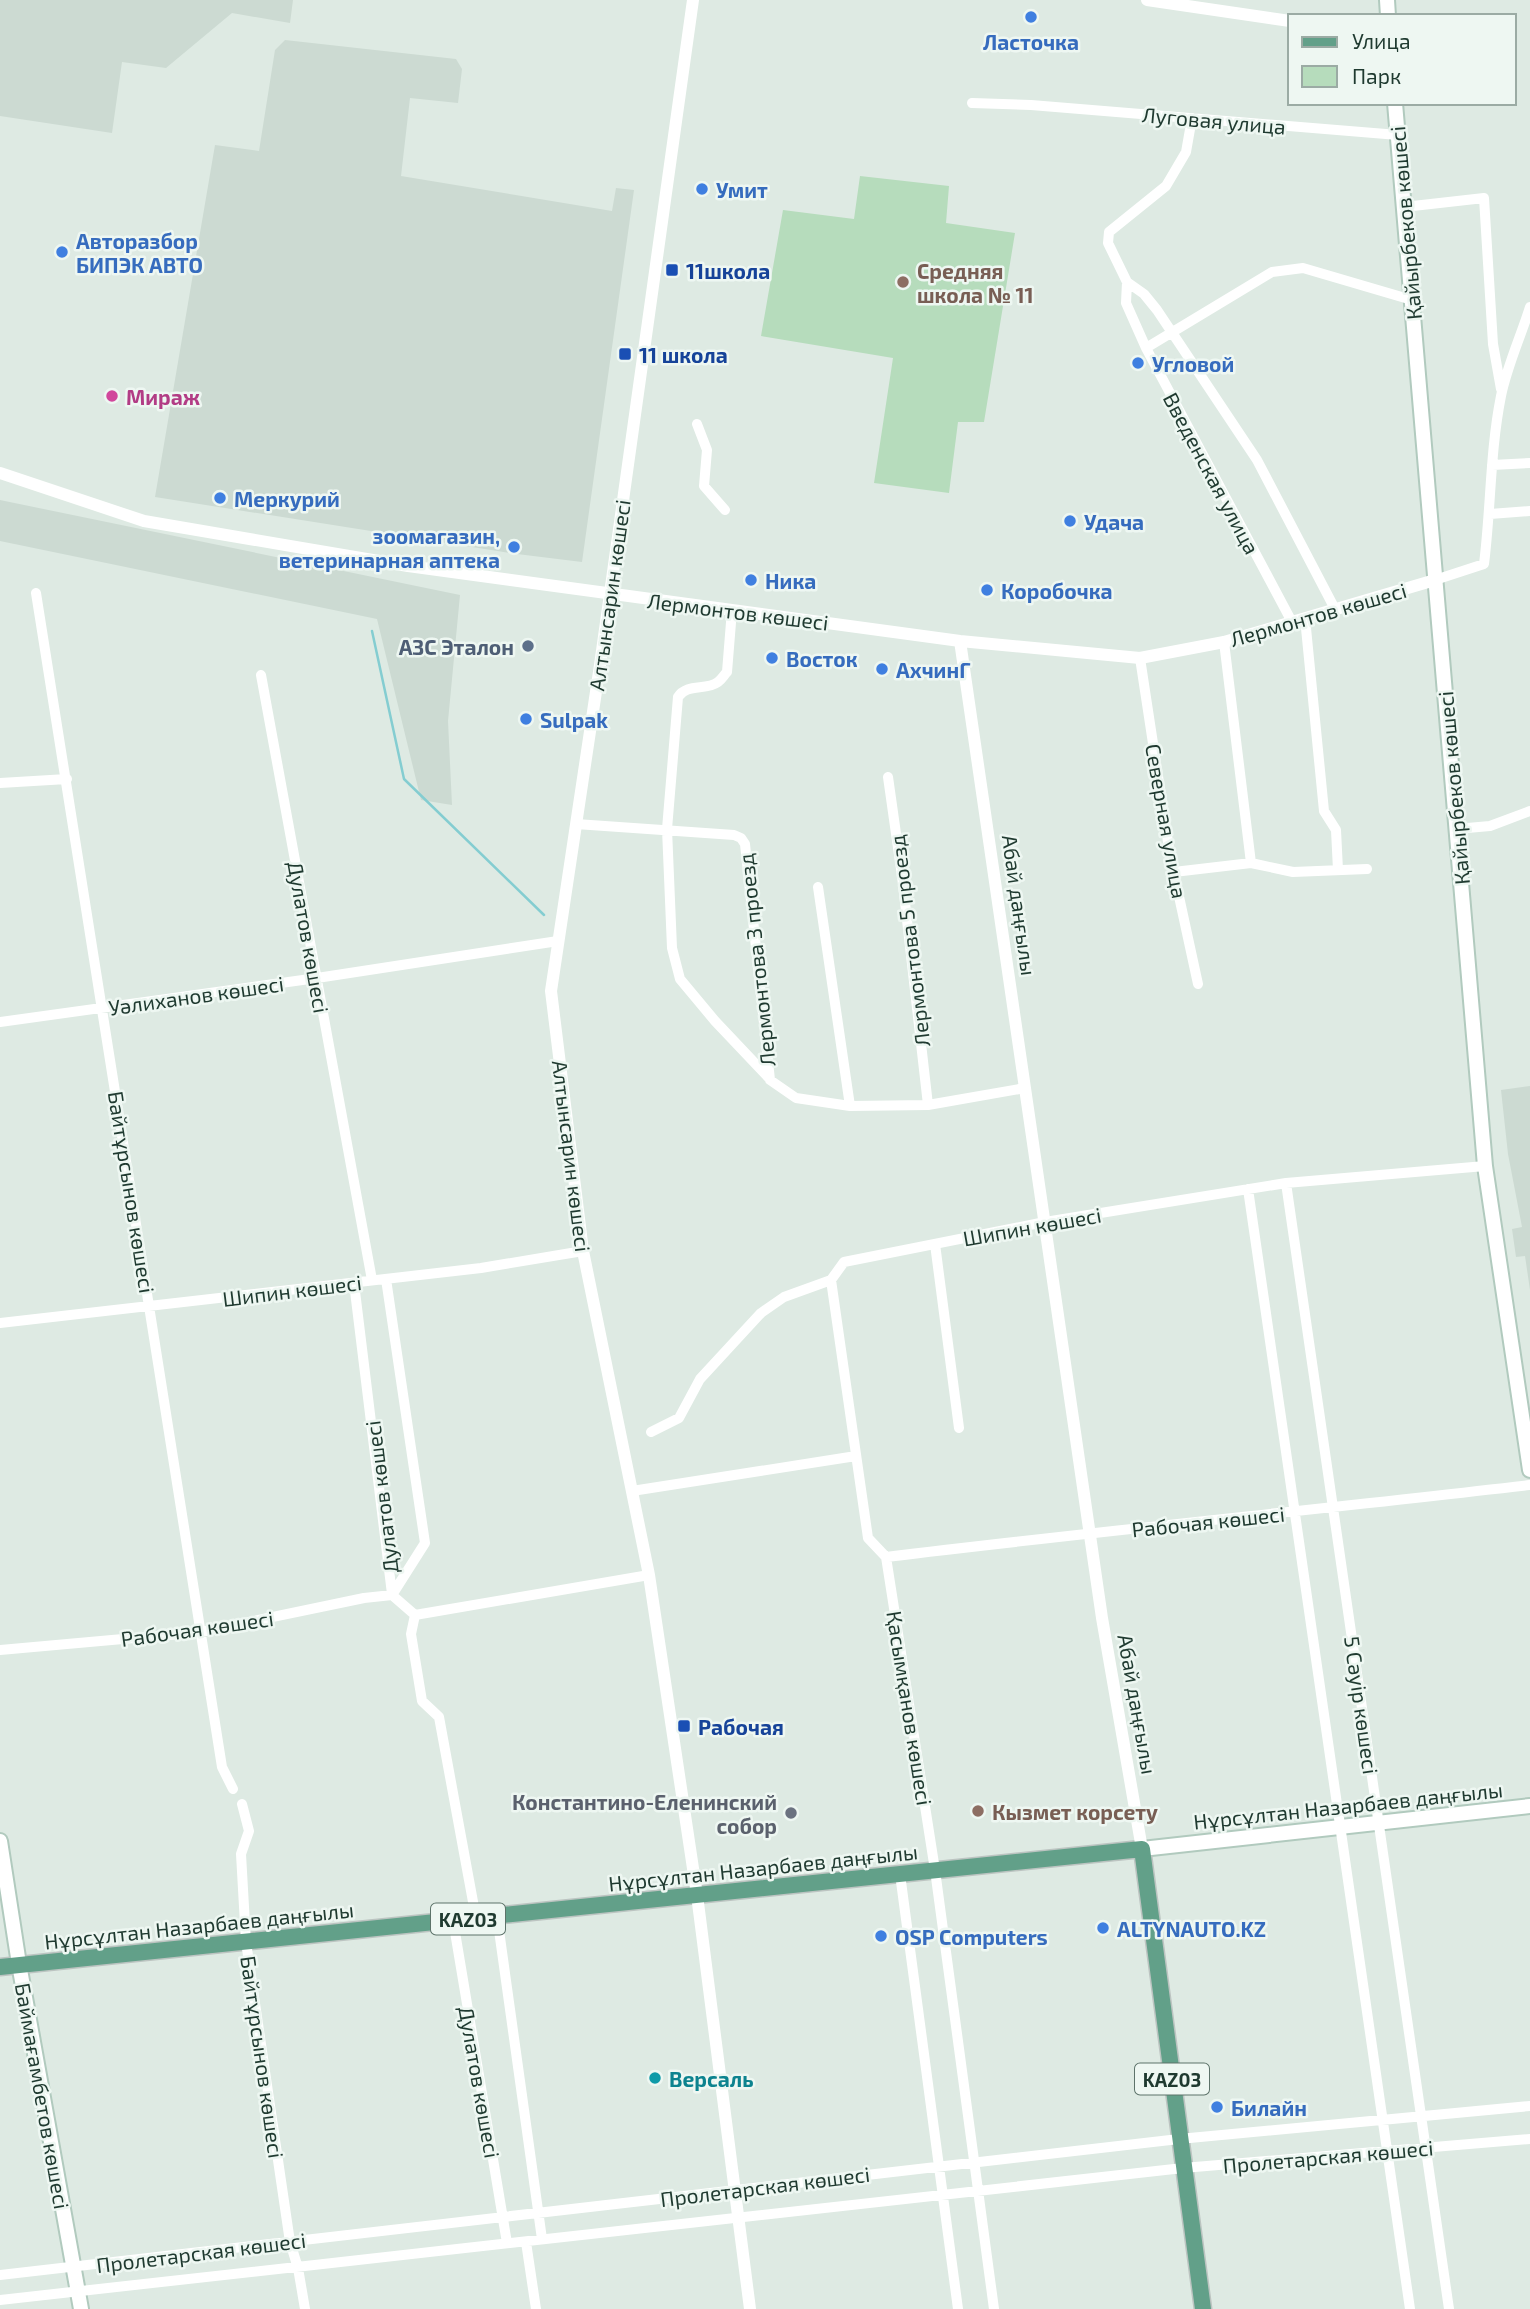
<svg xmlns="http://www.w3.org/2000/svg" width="1530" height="2309" viewBox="0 0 1530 2309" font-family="'Exo 2',sans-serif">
	<rect width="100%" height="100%" fill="#deeae3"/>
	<!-- built -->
	<path fill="#ccdad2" d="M0,0H293L290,23L232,13L166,68L122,62L112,133L0,116Z
		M285,40L456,59L462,69L458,103L410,98L401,176L612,211L616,188L634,190L582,562L517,554L155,497L215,145L259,151L275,50Z
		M0,500L460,595L448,721L452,805L421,800L377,619L0,541Z
		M1530,1086V1290L1525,1256L1516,1257L1512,1229L1522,1227L1508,1154L1501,1090Z"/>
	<!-- green -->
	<path fill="#b6dcbc" d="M860,176L949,186L946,223L1015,233L984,422H958L949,493L874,483L893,358L761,336L783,210L854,219Z"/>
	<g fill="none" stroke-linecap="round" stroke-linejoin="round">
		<!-- stream -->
		<path stroke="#84cdd1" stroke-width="2.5" d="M372,631L404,779L544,915"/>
		<defs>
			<path id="secondary" d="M1387,0L1388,16
				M1395,103L1485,1166L1530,1470
				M0,1841L19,1964L81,2309
				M1142,1849L1530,1806"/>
			<path id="primary" d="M0,1967L1142,1849L1203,2309"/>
		</defs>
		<!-- secondary casing -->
		<use href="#secondary" stroke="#b1cabe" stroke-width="18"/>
		<!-- primary casing -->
		<use href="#primary" stroke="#bcc4c1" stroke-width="19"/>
		<!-- minor -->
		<path stroke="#fff" stroke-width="10" d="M972,103L1031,105L1398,135
			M1192,118L1186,152L1166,186L1109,232L1108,243L1127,282L1144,294L1157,310L1257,460L1335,609
			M1404,207L1484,198L1493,344L1501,389
			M1127,282L1126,303L1146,348L1292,622
			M1146,348L1272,272L1303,268L1412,300
			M697,424L707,450L704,486L725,510
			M1492,465L1530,463
			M1490,514L1530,511
			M1435,580L1484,564C1491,508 1490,451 1501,396C1507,366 1521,336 1530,307
			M36,593L222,1767L233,1789
			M732,610L727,672C724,675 722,679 718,682C706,691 687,683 678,697L667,829L672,948L680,979L715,1021L769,1078
			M1305,618L1324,811L1336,830L1338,870
			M1224,642L1251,863
			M1140,658L1170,855L1198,984
			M261,675L372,1280
			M888,777L902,876L928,1105
			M0,783L67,779
			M576,824L734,835L741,838L745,844L770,1080L796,1098L850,1106L928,1105L1025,1088
			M1456,829L1490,826L1530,811
			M1174,872L1251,863L1293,872L1367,869
			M818,887L850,1106
			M0,1022L317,978L558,941
			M1286,1183L1449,2309
			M1248,1189L1410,2309
			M935,1244L959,1428
			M386,1279L425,1543L392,1595
			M831,1280L868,1538L886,1557L935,1870L994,2309
			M354,1283L392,1594
			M0,1323L481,1268L583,1251
			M651,1432L679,1418L700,1379L761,1313L784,1297L831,1280L844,1262L1045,1222L1286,1183L1485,1166
			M632,1491L856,1456
			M886,1557C1100,1531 1315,1510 1530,1485
			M392,1595L415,1615
			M415,1615L411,1634L422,1701L439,1717L476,1918
			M415,1615L649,1575
			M0,1650L201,1632L364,1598L392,1595
			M242,1804L249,1831L241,1854L246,1942L290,2242L298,2268L305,2309
			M900,1874L958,2309
			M497,1916L542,2239
			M453,1920L507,2243
			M526,2242L536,2309
			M0,2275L1179,2139L1530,2106
			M0,2300L1183,2168L1530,2139"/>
		<!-- tertiary -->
		<path stroke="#fff" stroke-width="12" d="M693,0L600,665L551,991L583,1251L649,1575L697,1895L750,2309
			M1147,0L1290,21
			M0,473L144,521L408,566L960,641L1140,658L1224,642L1435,580
			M960,641L1102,1618L1142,1849"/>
		<!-- secondary -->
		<use href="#secondary" stroke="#fff" stroke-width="14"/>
		<!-- primary -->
		<use href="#primary" stroke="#62a089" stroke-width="16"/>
	</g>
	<!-- markers -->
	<g fill="#3f7fe0" stroke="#eef7f2" stroke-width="2.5">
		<circle cx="1031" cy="17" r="7"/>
		<circle cx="702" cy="189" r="7"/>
		<circle cx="62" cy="252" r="7"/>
		<circle cx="1138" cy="363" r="7"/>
		<circle cx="220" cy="498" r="7"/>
		<circle cx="1070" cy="521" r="7"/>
		<circle cx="514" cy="547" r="7"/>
		<circle cx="751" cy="580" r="7"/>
		<circle cx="987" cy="590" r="7"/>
		<circle cx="772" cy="658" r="7"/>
		<circle cx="882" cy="669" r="7"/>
		<circle cx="526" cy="719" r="7"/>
		<circle cx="1103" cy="1928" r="7"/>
		<circle cx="881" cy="1936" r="7"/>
		<circle cx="1217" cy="2107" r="7"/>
	</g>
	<g fill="#1a4fb4" stroke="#eef7f2" stroke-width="2.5">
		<rect x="665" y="263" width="14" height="14" rx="3.5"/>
		<rect x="618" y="347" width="14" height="14" rx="3.5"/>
		<rect x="677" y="1719" width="14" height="14" rx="3.5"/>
	</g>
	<g fill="#8d6e63" stroke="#eef7f2" stroke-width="2.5">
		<circle cx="903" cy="282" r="7"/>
		<circle cx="978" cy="1811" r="7"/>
	</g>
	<circle fill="#d1479c" stroke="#eef7f2" stroke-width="2.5" cx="112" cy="396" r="7"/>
	<circle fill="#5c6f8a" stroke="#eef7f2" stroke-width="2.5" cx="528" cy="646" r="7"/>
	<circle fill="#6b7280" stroke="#eef7f2" stroke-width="2.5" cx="791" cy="1813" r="7"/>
	<circle fill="#0f9aa8" stroke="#eef7f2" stroke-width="2.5" cx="655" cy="2078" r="7"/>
	<g text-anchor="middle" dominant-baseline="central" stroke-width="5" stroke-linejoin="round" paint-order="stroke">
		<!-- shield labels -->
		<g fill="#eef7f2" stroke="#5d736a" stroke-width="2">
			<rect x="431" y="1903.5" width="74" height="31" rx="5"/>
			<rect x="1135" y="2063.5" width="74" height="31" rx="5"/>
		</g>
		<g font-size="19" font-weight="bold" fill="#1f3a30">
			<text x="468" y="1919">KАZ03</text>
			<text x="1172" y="2079">KАZ03</text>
		</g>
		<!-- shop labels -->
		<g font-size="21" font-weight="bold" fill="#366cbe" stroke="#eef7f2" text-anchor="start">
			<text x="1031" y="41" text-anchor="middle">Ласточка</text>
			<text x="716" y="189">Умит</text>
			<text x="76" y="240">Авторазбор<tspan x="76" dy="24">БИПЭК АВТО</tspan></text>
			<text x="1152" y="363">Угловой</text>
			<text x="234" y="498">Меркурий</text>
			<text x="1084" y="521">Удача</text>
			<text x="500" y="535" text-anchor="end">зоомагазин,<tspan x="500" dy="24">ветеринарная аптека</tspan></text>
			<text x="765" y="580">Ника</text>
			<text x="1001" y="590">Коробочка</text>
			<text x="786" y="658">Восток</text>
			<text x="896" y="669">АхчинГ</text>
			<text x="540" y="719">Sulpak</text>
			<text x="1117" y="1928">ALTYNAUTO.KZ</text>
			<text x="895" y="1936">OSP Computers</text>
			<text x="1231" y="2107">Билайн</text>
		</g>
		<!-- street labels -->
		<g font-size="21" fill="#1f3a30" stroke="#eef7f2">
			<text transform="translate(1214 120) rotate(5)">Луговая улица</text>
			<text transform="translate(1405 223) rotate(-95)">Қайырбеков көшесі</text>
			<text transform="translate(1212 473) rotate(62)">Введенская улица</text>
			<text transform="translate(609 595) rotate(-82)">Алтынсарин көшесі</text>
			<text transform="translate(738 611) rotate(7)">Лермонтов көшесі</text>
			<text transform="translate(1318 614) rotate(-16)">Лермонтов көшесі</text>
			<text transform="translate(1453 788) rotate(-95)">Қайырбеков көшесі</text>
			<text transform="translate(1167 821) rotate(80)">Северная улица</text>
			<text transform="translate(1020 905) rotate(82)">Абай даңғылы</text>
			<text transform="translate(309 937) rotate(80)">Дулатов көшесі</text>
			<text transform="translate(909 941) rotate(-97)">Лермонтова 5 проезд</text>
			<text transform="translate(756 960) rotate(-96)">Лермонтова 3 проезд</text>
			<text transform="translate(196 995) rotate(-8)">Уәлиханов көшесі</text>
			<text transform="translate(572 1156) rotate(83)">Алтынсарин көшесі</text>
			<text transform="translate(132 1192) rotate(81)">Байтұрсынов көшесі</text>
			<text transform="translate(1032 1226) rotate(-10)">Шипин көшесі</text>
			<text transform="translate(292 1290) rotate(-7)">Шипин көшесі</text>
			<text transform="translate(381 1497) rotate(-97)">Дулатов көшесі</text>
			<text transform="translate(1208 1521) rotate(-6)">Рабочая көшесі</text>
			<text transform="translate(197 1628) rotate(-8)">Рабочая көшесі</text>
			<text transform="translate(1138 1704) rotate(80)">Абай даңғылы</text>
			<text transform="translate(1362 1705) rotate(82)">5 Сәуір көшесі</text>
			<text transform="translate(910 1708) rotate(81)">Қасымқанов көшесі</text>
			<text transform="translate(1348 1805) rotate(-6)">Нұрсұлтан Назарбаев даңғылы</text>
			<text transform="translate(763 1867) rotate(-6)">Нұрсұлтан Назарбаев даңғылы</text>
			<text transform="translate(199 1925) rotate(-6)">Нұрсұлтан Назарбаев даңғылы</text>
			<text transform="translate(263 2057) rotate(82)">Байтұрсынов көшесі</text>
			<text transform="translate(480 2082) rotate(80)">Дулатов көшесі</text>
			<text transform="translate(43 2096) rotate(80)">Баймағамбетов көшесі</text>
			<text transform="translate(1328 2156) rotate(-5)">Пролетарская көшесі</text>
			<text transform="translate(765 2186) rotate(-7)">Пролетарская көшесі</text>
			<text transform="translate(201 2252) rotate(-7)">Пролетарская көшесі</text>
		</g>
		<!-- transit labels -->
		<g font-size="21" font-weight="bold" fill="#164399" stroke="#eef7f2" text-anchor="start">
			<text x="686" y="270">11школа</text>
			<text x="639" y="354">11 школа</text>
			<text x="698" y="1726">Рабочая</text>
		</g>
		<!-- education labels -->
		<g font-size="21" font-weight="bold" fill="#785e54" stroke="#eef7f2" text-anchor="start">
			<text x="917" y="270">Средняя<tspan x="917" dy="24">школа № 11</tspan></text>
			<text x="992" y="1811">Кызмет корсету</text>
		</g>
		<!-- hotel labels -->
		<g font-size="21" font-weight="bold" fill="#b23c85" stroke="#eef7f2" text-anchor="start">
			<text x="126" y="396">Мираж</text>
		</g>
		<!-- service labels -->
		<g font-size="21" font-weight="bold" fill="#4e5e75" stroke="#eef7f2" text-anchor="end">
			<text x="514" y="646">АЗС Эталон</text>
		</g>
		<!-- worship labels -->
		<g font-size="21" font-weight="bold" fill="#5b616d" stroke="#eef7f2" text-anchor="end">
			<text x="777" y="1801">Константино-Еленинский<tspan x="777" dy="24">собор</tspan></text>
		</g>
		<!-- culture labels -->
		<g font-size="21" font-weight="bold" fill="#0d838f" stroke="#eef7f2" text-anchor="start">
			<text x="669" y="2078">Версаль</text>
		</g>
	</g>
	<!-- legend -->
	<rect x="1288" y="14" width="228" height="91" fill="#eef7f2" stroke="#9baba4" stroke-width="2"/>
	<rect x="1302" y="37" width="35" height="10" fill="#62a089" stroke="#9baba4" stroke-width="2"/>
	<text x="1352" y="49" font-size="21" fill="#1f3a30">Улица</text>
	<rect x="1302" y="66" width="35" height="21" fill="#b6dcbc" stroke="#9baba4" stroke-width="2"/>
	<text x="1352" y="84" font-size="21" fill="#1f3a30">Парк</text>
</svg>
